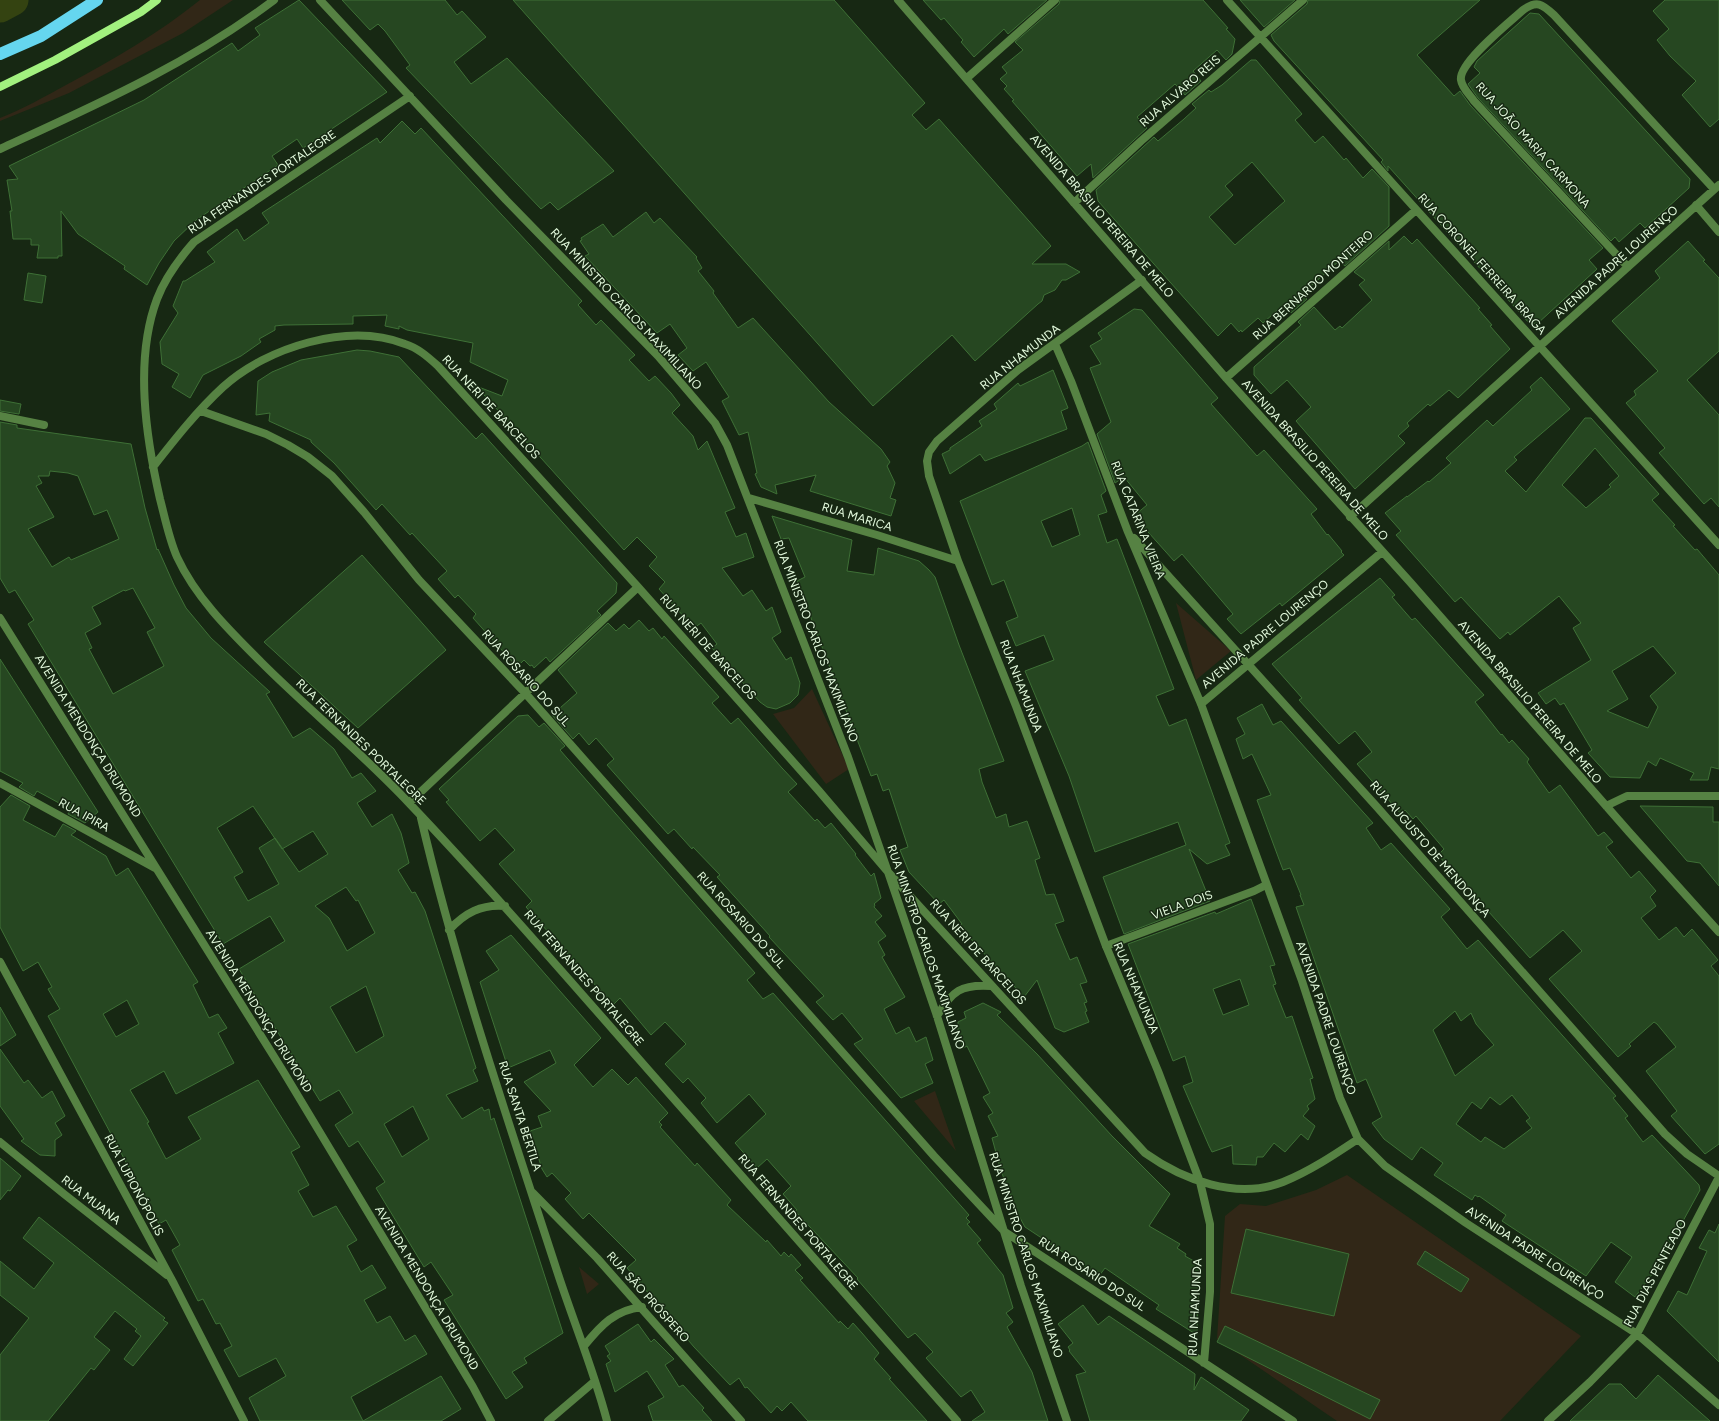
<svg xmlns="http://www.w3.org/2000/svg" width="1719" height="1421" viewBox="0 0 1719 1421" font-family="Figtree,sans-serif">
	<rect width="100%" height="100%" fill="#172813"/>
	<!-- green -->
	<path fill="#312717" d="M200,0H233L183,33L69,93L0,121V118C23,109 44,97 66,85C113,60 159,33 200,0Z
		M1176,603L1231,651L1196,680Z
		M812,689L849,769L826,784L773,714L794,708Z
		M935,1091L956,1151L914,1101Z
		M1347,1175L1581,1336L1500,1421H1337L1217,1339L1225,1216L1240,1204L1266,1206L1316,1190Z
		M579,1267L599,1284L587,1294Z"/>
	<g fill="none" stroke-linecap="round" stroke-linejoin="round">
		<!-- river -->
		<path stroke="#344311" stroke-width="31" d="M0,7L13,0"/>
	</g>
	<!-- building -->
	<path fill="#264721" stroke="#3e7036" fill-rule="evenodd" d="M299,0L387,92L303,148L297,139L272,156L278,165L196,220L174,241L159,263L147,285L124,269L125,266L78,234L61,211L62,256H58V258H37L39,245H31V239H13L10,211H12L7,180L18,179L9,166L144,100L232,43L238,51L260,35L255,28Z
		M342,0H445L457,15L462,11L486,37L454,62L471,84L507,58L614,171L558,210L550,202L541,209L406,68L410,65L385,31L378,24L370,30Z
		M513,0H834L925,103L912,115L926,130L939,119L1051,246L1032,264H1066L1080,272L1066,280H1062L1055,290L1044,295L1042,301L1038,304L975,361L952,335L873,406Z
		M923,0H1047L1008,34L1004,29L974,57L961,42L963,40L944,18L941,20Z
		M1060,0H1203L1228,28L1226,29L1235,39L1232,54L1226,60L1217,50L1193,71L1201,81L1185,95L1175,84L1137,117L1147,128L1093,178L1091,164L1077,176L1012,101L1014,100L1004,89L1007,86L1000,79L1007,73L1002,67L1023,50L1015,42L1059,4Z
		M1240,0H1295L1264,27Z
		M1308,0H1480L1417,55L1454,96L1460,91L1470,105L1603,248L1589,260L1597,269L1537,324L1529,323L1388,166V171L1381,162L1383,160L1274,41L1271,35L1307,4Z
		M1665,0H1719V119L1710,127L1682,95L1696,81L1670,56L1657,40L1669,29L1653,11Z
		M1530,13L1539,14L1690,179L1689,188L1645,228L1640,223L1619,242L1615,237L1611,241L1478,98L1468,84L1480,73L1474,67L1477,61Z
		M1251,60H1256L1302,114L1295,120L1315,143L1323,136L1344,160L1346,158L1363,178L1372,169L1389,187V226L1345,266L1339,261L1302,294L1307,299L1291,313L1283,305L1263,323L1258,318L1242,332L1241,330L1239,332L1231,323L1218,336L1098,201L1096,190L1154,137L1158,141L1184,119L1196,108L1192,104L1209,90L1211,92L1222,85ZM1252,162L1285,201L1235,245L1209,217L1233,195L1225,186Z
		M402,121L415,134L421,128L582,301L578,305L596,325L601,320L635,355L629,360L649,381L655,376L671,393L680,405L672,413L693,436L698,450L707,441L735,508L725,512L736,537L746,533L754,557L722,568L743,596L752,590L766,611L772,607L781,632L772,638L786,660L791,657L800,683L798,695L790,703L776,709L767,707L760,702L712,648L717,644L701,623L694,628L659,589L665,582L649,566L657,557L637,537L624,550L476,386L502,396L508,380L470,362L473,343L407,330L399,326V329L385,326L387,315L353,316V324L284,325L275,326V330L259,339L261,342L241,356L203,375L190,398L172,387L179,374L162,364L160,342L178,313L173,306L183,281H185L215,262L207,252L237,229L244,241L269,223L262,213L377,138L380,143Z
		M646,212L654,223L660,218L697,257L696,258L702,268L698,271L714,291L713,293L738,328L753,318L829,402L881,449L890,462L887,466L895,483L890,498L896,500L891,516L810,491L816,475L775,485L777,494L761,487L755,474L757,473L748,432L739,435L722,401L729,397L706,362L693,371L678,355L687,348L670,324L657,333L585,256L589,254L580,241L582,240L581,238L603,224L613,237Z
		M1404,236L1412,244L1417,239L1480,308L1478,309L1492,325L1490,326L1510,349L1458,398L1449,390L1430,406L1428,404L1407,423L1409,426L1398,436L1405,443L1355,489L1296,421L1311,407L1287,380L1271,394L1254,375V367L1301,325L1298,322L1314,307L1335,330L1340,326L1342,328L1372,300L1359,285L1365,280L1354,272L1389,241V250Z
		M1688,241L1705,260L1703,261L1719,278V351L1687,380L1719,415V507L1711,498L1704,504L1659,453L1665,448L1626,403L1636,395L1634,391L1658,371L1612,321L1660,278L1655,271Z
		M28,273L46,276L42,303L24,300Z
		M1134,309L1142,310L1218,398L1211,404L1257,456L1264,450L1317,509L1311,514L1327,535L1328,534L1342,551L1341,552L1344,555L1282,606L1280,603L1241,634L1227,619L1233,614L1182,554L1174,561L1140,523L1136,514L1147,505L1124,477L1115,483L1097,434L1111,422L1090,368L1101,364L1090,346L1102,339L1098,333Z
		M357,350L370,351L399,357L476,439L482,433L617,583L616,593L597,611L601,615L550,662L546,657L534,668L532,665L530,666L524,660L517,667L473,618L476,614L458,595L455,598L438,579L447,571L412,533L410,535L382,504L376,510L334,463L311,442V440L269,421L270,413L256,415L258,381L272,372L301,360Z
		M1053,370L1068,408L1061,411L1067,429L985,461L980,454L950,474L942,454L950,450V448L982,426L979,421L997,409L994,404L1018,383L1020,386Z
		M1541,377L1570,409L1514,457L1517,460L1505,471L1526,492L1585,418H1591L1659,494L1652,500L1675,525L1673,526L1695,550L1697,549L1719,575V769L1711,767L1708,780H1690L1694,773L1660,758L1656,766L1648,761L1640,778L1610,777L1588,753L1592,750L1564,703L1560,705L1555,698L1546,704L1538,693L1591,660L1573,628L1581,623L1559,596L1510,635L1508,632L1500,639L1461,597L1455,602L1396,535L1401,531L1385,513L1407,496V497L1428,481L1429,482L1451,463L1446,458L1487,420L1493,426L1532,390L1530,387ZM1595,448L1619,476L1609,485L1611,487L1586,508L1562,485ZM1653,646L1676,673L1650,696L1658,707L1648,728L1607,711L1628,699L1612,671Z
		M0,400L21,404L19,414L0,411Z
		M0,422L17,425V428L131,444L145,508L157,550L158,549L174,585L186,608L211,638L270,692L266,694L293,738L310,728L334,749L352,778L361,773L376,791L357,803L372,827L392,814L401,833L409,863L398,870L412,893L415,892L425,911L476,1068L473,1070L478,1081L446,1095L462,1119L482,1107L484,1111L489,1109L491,1120L494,1118L563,1333L524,1358L527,1363L512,1372L523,1387L506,1399L444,1300L453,1295L431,1262L424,1267L376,1188L385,1182L358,1141L349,1147L335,1125L353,1113L339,1090L320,1101L239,969L285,941L270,916L223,944L28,624L34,620L15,590L9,593L0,578ZM50,471L68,473L78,476L94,515L107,510L119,539L71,560L69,557L52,567L28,529L54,517L36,486L42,483L38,476H49ZM133,588L155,628L147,632L164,666L113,694L89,649L92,648L85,633L101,624L92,607L124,590L125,591ZM253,806L282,849L313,831L328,854L299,872L275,838L259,848L279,884L248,901L234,877L243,872L217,828ZM346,887L356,901L358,900L375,933L347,951L329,918L315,906ZM366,986L384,1036L356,1053L330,1007ZM413,1106L429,1139L402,1157L384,1124Z
		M1088,442L1106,491L1101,495L1107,512L1098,515L1107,543L1117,539L1174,689L1156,696L1169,726L1186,719L1230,843L1225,845L1230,855L1207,864L1189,849L1210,901L1124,934L1103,877L1186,845L1178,822L1095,852L1069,776L1025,671L1054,660L1044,635L1016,646L1006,622L1018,617L1004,580L992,585L960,501L1082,446ZM1072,508L1080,535L1052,547L1041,521Z
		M772,516L852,540L847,571L874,575L878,548L919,561L929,570L935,577L959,645L1004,761L979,769L982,782L996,818L1006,814L1009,827L1027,821L1040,858L1035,860L1046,895L1054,894L1064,921L1055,924L1070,960L1077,957L1087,982L1080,984L1087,1002L1084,1003L1087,1011L1085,1012L1089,1022L1064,1032L1055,1028L1037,980L1024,997L959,926L962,924L944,900L939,904L909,872L900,850L908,847L889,789L883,791L877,774L871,776L797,581L805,577L789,538L781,539Z
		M362,555L446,650L358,728L264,642Z
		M1380,578L1395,595L1392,597L1412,620L1415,618L1484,695L1475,702L1501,735L1502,734L1509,743L1512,740L1529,759L1527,762L1549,793L1560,785L1598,836L1604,832L1613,842L1606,847L1631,878L1639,871L1656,891L1650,897L1656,906L1641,918L1659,940L1676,927L1684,937L1692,929L1718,960L1711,966L1719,976V1144L1705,1154L1671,1116L1677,1111L1646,1071L1676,1047L1657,1024L1654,1022L1629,1044L1631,1046L1618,1057L1549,979L1582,951L1563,930L1530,958L1438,855L1444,849L1416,816L1413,819L1405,810L1401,814L1357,764L1372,752L1355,731L1339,744L1299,700L1302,698L1272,664Z
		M639,620L649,631L653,628L662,639L664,636L719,697L712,703L731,724L738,718L782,768L797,784L788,792L815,821L817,819L825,828L831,823L856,854L855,855L871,876L874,873L881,898L874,904L875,905L874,907L882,916L875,922L886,936L878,942L885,955L882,957L905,997L884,1009L896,1034L909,1027L916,1042L926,1037L933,1060L925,1064L933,1083L901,1098L854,1044L863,1039L842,1013L833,1020L816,1002L824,996L769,937L770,936L717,877L720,875L693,847L692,849L674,829L668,834L607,765L614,759L596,738L589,745L579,733L573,739L552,715L577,693L558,670L608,623L616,631L624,624L629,629Z
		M0,659L98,812L85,823L68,814L70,809L37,791L34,796L19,787L23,783L0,771Z
		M1262,704L1273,725L1281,721L1373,823L1366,828L1381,850L1391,843L1450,909L1441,917L1467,949L1478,940L1616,1096L1613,1098L1628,1116L1625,1118L1643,1142L1652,1135L1699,1185L1700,1190L1654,1274L1653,1273L1635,1297L1615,1282L1632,1257L1611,1242L1586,1276L1502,1221L1506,1215L1479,1196L1478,1197L1475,1195L1472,1200L1434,1175L1443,1163L1421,1147L1412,1160L1384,1139L1372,1123L1382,1117L1366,1079L1357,1083L1296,907L1304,905L1300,895H1301L1290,868L1283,870L1257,800L1271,795L1252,754L1243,759L1236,739L1245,734L1237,718ZM1455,1011L1461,1021L1471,1013L1476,1024L1494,1045L1455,1076L1433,1030ZM1512,1095L1530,1118L1526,1121L1532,1128L1504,1149L1485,1137L1481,1142L1456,1124L1472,1102L1481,1109L1490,1097L1500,1105Z
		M528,715L539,727L544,723L565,746L560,750L755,973L747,980L763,999L773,993L969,1215L966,1218L970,1222L967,1224L981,1240L977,1243L1003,1275L1013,1308L1006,1313L1013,1322L1007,1327L1032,1372L1048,1421H972L985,1412L971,1390L961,1397L926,1358L933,1352L915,1333L908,1338L857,1279L858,1278L795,1211L797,1210L783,1194L791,1186L767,1159L757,1168L735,1143L766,1114L749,1094L717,1123L701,1103L706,1098L688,1078L683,1083L665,1064L686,1044L665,1022L651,1035L620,998L613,1005L526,907L532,901L499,864L515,850L495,828L480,841L446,802L449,800L439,789L518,716Z
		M11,795L30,806L23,820L55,837L63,824L76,831L71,835L106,856L116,876L128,868L198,982L193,985L209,1018L218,1014L227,1028L218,1033L234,1063L176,1094L164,1071L130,1090L149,1122L147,1123L166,1159L201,1139L188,1117L258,1080L300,1147L291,1152L309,1185L298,1191L313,1217L336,1206L357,1240L347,1246L361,1272L372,1265L386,1288L364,1300L377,1323L390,1316L405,1341L415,1335L427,1354L351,1397L363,1421L441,1376L461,1409L441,1421H260L249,1398L286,1376L276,1358L239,1377L224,1350L232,1346L220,1323L216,1324L203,1299L198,1301L172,1250L180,1245L166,1220L159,1224L48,1016L60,1009L48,989L52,987L38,962L23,971L0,927V807ZM127,1000L139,1024L116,1037L103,1014Z
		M1640,806L1713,807V822H1719V886L1700,863L1687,861Z
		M1251,899L1275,965L1270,966L1276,984L1273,985L1286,1018L1292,1016L1313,1078L1310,1079L1315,1099L1307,1106L1309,1109L1303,1116L1315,1126L1308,1140L1301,1134L1285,1152L1274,1143L1263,1157H1257L1256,1165L1233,1164L1232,1145L1212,1152L1209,1146L1183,1086L1193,1082L1185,1056L1173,1061L1128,944L1215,912L1216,914ZM1240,979L1249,1005L1223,1015L1213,989Z
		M511,935L601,1038L574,1065L593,1087L612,1069L628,1085L636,1077L668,1113L659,1122L662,1125L660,1127L695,1166L697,1163L731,1200L727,1205L766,1242L767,1240L781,1256L784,1252L789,1257L791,1254L801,1265L795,1270L803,1278L800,1280L839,1323L840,1321L848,1329L853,1323L862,1333L879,1353L874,1359L891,1378L889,1379L927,1421H808L791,1402L782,1411L777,1406L771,1413L747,1387L745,1388L739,1378L730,1385L694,1347L627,1268L636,1260L589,1213L583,1219L565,1199L571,1193L552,1173L547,1177L542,1169L530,1131L542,1127L538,1116L551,1111L524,1082L556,1063L550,1050L508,1068L480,982L499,970L486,951Z
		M983,1003L1001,1012L997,1015L1037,1054L1112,1136L1170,1194L1149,1226L1180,1244L1177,1248L1186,1254L1185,1256L1199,1264L1197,1335L1156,1309L1159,1305L1105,1268L1099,1276L1025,1227L1019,1216L1001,1171L992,1138L998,1136L988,1116L993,1113L983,1097L990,1093L967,1046L963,1048L958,1033V1022L966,1018L964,1012Z
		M0,1007L16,1035L0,1046Z
		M0,1049L24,1083L28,1080L42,1098L52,1091L65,1116L55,1123L62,1135L55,1140V1156L40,1155L21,1141L24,1139L0,1106Z
		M0,1158L21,1176L10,1191L8,1190L0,1200Z
		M39,1217L165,1318L163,1320L168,1323L133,1366L124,1359L141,1336L135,1331L137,1329L115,1311L94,1337L110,1350L94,1370L91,1368L48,1421H0V1355L29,1318L0,1295V1261L34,1289L54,1263L23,1238Z
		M1719,1224V1362L1667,1311L1678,1291L1687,1295L1707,1251L1699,1248L1709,1230L1715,1233Z
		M1246,1229L1349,1254L1334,1316L1231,1293Z
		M1425,1251L1469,1279L1461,1292L1417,1264Z
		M1083,1305L1098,1325L1109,1316L1195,1374L1194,1390L1201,1377L1249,1410L1241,1421H1090L1076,1375L1086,1372L1069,1351L1070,1350L1068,1347L1073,1343L1058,1324Z
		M638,1324L651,1342L654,1339L674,1359L665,1365L679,1387L683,1385L704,1408L702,1410L712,1421H653L648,1406L664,1397L647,1371L615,1392L606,1364L611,1361L607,1356L610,1354L605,1346Z
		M1225,1326L1380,1400L1370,1419L1217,1342Z
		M1658,1375L1710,1421H1570L1609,1384H1621L1636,1399Z"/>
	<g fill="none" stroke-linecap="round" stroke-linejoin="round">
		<!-- lane -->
		<path stroke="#568243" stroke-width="8" d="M0,416L44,425
			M1106,946L1254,891L1266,885"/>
		<!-- street -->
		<path stroke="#568243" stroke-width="8" d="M320,0L506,200L658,356L705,411L715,423L727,445L848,757L888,872L937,1016L1021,1286L1067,1421
			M898,0L1226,378L1410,582L1629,832L1719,932
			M1227,0L1719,545
			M967,78L1055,0
			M410,96L194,242C179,259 165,278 157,299C134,360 146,438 160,499C165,518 169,539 177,557C196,598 230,631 261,662C309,710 362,753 408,802C505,904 596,1011 689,1116C778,1218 868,1319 957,1421
			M0,149C96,105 189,64 274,0
			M1074,203L1141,141L1303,0
			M1696,205L1719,232
			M1628,267L1474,101C1470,95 1462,88 1461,80C1458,63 1510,22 1523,10C1537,0 1542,4 1554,15L1714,189
			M1142,280L1018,370L937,441L929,452L927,461L929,476L958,561L1016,706L1106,946L1158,1071L1200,1182L1210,1224V1292L1204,1363
			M1055,344L1071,381L1128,532L1201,704L1302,981L1340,1098L1358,1139L1385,1166L1466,1223L1637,1334L1719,1405
			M1226,378L1416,210
			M201,411L266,434L288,445L308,457L332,476L364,512L419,580L526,694L934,1156L1005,1232L1293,1421
			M153,467C175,439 197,411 223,387C267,347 348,322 405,344C418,348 428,357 438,366L638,587L819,791L888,872L1145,1153C1183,1180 1236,1200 1283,1182C1310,1171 1334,1155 1358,1139
			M749,498L877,535L958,561
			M1350,517L1719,185
			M1134,538L1377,807L1665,1134L1687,1154L1719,1176
			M0,618L283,1071L473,1387L491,1421
			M1201,704L1382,552
			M0,783L155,868
			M409,803L638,587
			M1606,806L1627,796H1719
			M421,818C457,972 509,1123 558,1274C574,1323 594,1371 607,1421
			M449,930C465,913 481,904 505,906
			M0,962L174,1284L244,1421
			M937,1016C952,991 961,984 991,986
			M0,1142L64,1194L167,1275
			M533,1193L597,1258L741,1421
			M584,1346C601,1325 615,1310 642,1307
			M548,1421L595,1381
			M1548,1421L1590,1382L1637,1334L1719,1177"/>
		<!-- secondary -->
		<path stroke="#a2f17f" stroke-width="8" d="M0,87L55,60L141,12L157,0"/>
		<!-- highway -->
		<path stroke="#65d6ef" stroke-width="12" d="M0,54L41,36L97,0"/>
	</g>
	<g text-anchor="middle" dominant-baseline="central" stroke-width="3" stroke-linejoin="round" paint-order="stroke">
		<!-- street labels -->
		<g font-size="12" fill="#e4fbde" stroke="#172813">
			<text transform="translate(1180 91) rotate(-41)">RUA ALVARO REIS</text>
			<text transform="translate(1533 145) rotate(48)">RUA JOÃO MARIA CARMONA</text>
			<text transform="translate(262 182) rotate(-34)">RUA FERNANDES PORTALEGRE</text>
			<text transform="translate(1102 216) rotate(49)">AVENIDA BRASILIO PEREIRA DE MELO</text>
			<text transform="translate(1616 262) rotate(-42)">AVENIDA PADRE LOURENÇO</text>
			<text transform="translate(1482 264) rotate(48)">RUA CORONEL FERREIRA BRAGA</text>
			<text transform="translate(1313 285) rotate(-42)">RUA BERNARDO MONTEIRO</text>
			<text transform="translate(626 309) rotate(47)">RUA MINISTRO CARLOS MAXIMILIANO</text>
			<text transform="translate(1020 357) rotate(-38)">RUA NHAMUNDA</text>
			<text transform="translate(491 407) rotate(47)">RUA NERI DE BARCELOS</text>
			<text transform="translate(1315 460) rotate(48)">AVENIDA BRASILIO PEREIRA DE MELO</text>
			<text transform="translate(857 517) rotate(17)">RUA MARICA</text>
			<text transform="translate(1138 520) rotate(68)">RUA CATARINA VIEIRA</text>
			<text transform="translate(1265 634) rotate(-40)">AVENIDA PADRE LOURENÇO</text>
			<text transform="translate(816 641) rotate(69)">RUA MINISTRO CARLOS MAXIMILIANO</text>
			<text transform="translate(708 647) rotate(48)">RUA NERI DE BARCELOS</text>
			<text transform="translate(526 678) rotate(48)">RUA ROSARIO DO SUL</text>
			<text transform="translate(1021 686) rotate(69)">RUA NHAMUNDA</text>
			<text transform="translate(1530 702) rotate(49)">AVENIDA BRASILIO PEREIRA DE MELO</text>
			<text transform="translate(88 736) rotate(58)">AVENIDA MENDONÇA DRUMOND</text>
			<text transform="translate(361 742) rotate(44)">RUA FERNANDES PORTALEGRE</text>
			<text transform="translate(84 815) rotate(29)">RUA IPIRA</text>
			<text transform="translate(1430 849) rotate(49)">RUA AUGUSTO DE MENDONÇA</text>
			<text transform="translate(1182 905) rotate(-20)">VIELA DOIS</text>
			<text transform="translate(741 920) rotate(48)">RUA ROSARIO DO SUL</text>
			<text transform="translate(926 947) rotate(71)">RUA MINISTRO CARLOS MAXIMILIANO</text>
			<text transform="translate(978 952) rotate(48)">RUA NERI DE BARCELOS</text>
			<text transform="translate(584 978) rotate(49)">RUA FERNANDES PORTALEGRE</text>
			<text transform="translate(1136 988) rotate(67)">RUA NHAMUNDA</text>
			<text transform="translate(259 1011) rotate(58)">AVENIDA MENDONÇA DRUMOND</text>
			<text transform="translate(1326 1018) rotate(71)">AVENIDA PADRE LOURENÇO</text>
			<text transform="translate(520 1116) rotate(72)">RUA SANTA BERTILA</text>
			<text transform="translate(134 1185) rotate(62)">RUA LUPIONÓPOLIS</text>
			<text transform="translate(91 1200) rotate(38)">RUA MUANA</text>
			<text transform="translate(798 1222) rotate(49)">RUA FERNANDES PORTALEGRE</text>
			<text transform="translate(1535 1253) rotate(33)">AVENIDA PADRE LOURENÇO</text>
			<text transform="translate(1026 1255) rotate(72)">RUA MINISTRO CARLOS MAXIMILIANO</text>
			<text transform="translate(1655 1273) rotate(-62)">RUA DIAS PENTEADO</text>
			<text transform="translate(1092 1274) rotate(33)">RUA ROSARIO DO SUL</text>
			<text transform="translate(427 1288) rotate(59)">AVENIDA MENDONÇA DRUMOND</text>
			<text transform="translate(648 1297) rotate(48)">RUA SÃO PRÓSPERO</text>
			<text transform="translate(1195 1307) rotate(-87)">RUA NHAMUNDA</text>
		</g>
	</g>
</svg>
